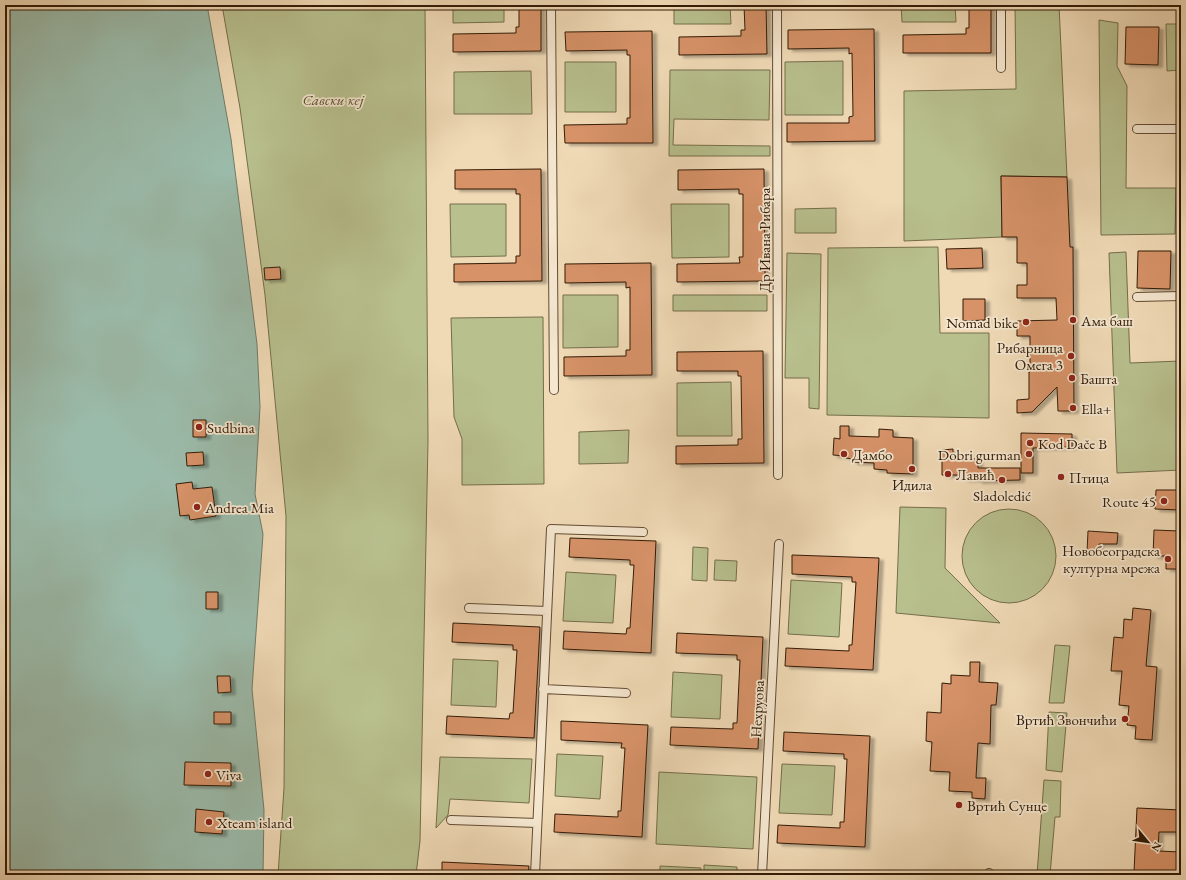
<svg xmlns="http://www.w3.org/2000/svg" width="1186" height="880" viewBox="0 0 1186 880" font-family="'EB Garamond',serif">
	<defs>
		<filter id="shadow"><feDropShadow dx="4.5" dy="2.5" stdDeviation="1" flood-color="#0004"/></filter>
	</defs>
	<rect width="100%" height="100%" fill="#f0dab6"/>
	<filter id="stains"><feTurbulence type="fractalNoise" baseFrequency=".005" numOctaves="4"/><feColorMatrix values="0 0 0 0 .2 0 0 0 0 .09 0 0 0 0 .02 0 0 0 .5 -.17"/></filter>
	<radialGradient id="worn" r=".72"><stop offset=".6" stop-color="#630" stop-opacity="0"/><stop offset="1" stop-color="#630" stop-opacity=".3"/></radialGradient>
	<!-- green -->
	<path fill="#b8c08e" stroke="#756e4a" d="M222,5H425L428,441L420,841L416,875H278L284,788L286,516L265,295L240,108Z
		M453,5H504V22L453,23Z
		M674,5H730L731,24H674Z
		M901,5H955L956,22H902Z
		M1015,5H1059L1067,177L1001,176L1002,237L904,241V91L1016,89Z
		M1098,5H1166V9Z
		M1099,20L1118,23L1117,66L1127,86L1126,188H1176L1175,234L1101,235Z
		M1166,24H1181V70L1167,71Z
		M843,61V115H785V62Z
		M565,62H616V112H565Z
		M670,70H770L769,120L674,119L673,145L770,146V156H669Z
		M531,71L532,114H454V72Z
		M450,204H506V256L451,257Z
		M671,204H729V257L672,258Z
		M836,208V233H795V209Z
		M938,247L940,333H989V418L827,415L828,248Z
		M1126,252L1130,363L1181,361V470L1117,473L1109,253Z
		M787,253L821,254L819,409L809,408V378H785Z
		M563,295H618V347L563,348Z
		M673,295H767V311H673Z
		M543,317L544,484L462,485V439L454,417L451,318Z
		M731,382L732,436H677V383Z
		M629,430L628,463L579,464V432Z
		M900,507L946,508L945,568L1000,623L896,613Z
		M962 556a47 47 0 1 1 94 0a47 47 0 1 1-94 0Z
		M693,547L708,548L707,581L692,580Z
		M715,560L737,561L736,581L714,580Z
		M566,572L616,575L613,623L563,621Z
		M791,580L842,583L839,637L788,634Z
		M1055,645L1070,646L1064,703H1049Z
		M453,659L498,661L496,707L451,705Z
		M673,672L722,675L720,719L671,717Z
		M1049,712L1067,713L1062,772L1046,770Z
		M557,754L603,756L600,799L555,796Z
		M440,757L532,759L529,803L450,799L448,815L436,828Z
		M782,764L835,766L832,815L779,813Z
		M659,772L757,777L753,849L656,844Z
		M1044,780L1061,781L1060,817H1055L1050,875H1037Z
		M704,865L737,867V875H704Z
		M660,866L701,868L700,875H660Z"/>
	<!-- water -->
	<path fill="#9bbbaa" stroke="#717b68" d="M5,5H207L231,139L257,344L260,407L255,494L263,534L252,689L264,810L263,875H5Z"/>
	<!-- building -->
	<path fill="#d79267" stroke="#321b06" filter="url(#shadow)" d="M519,5H541V51L453,52V34L516,33V27H519Z
		M744,5H766L767,54L679,55V37L741,36V30H745Z
		M969,5H991V53H903V35L966,34V28H969Z
		M1126,27H1159L1158,65L1125,64Z
		M874,29L875,141L787,142V123H849V117L853,116L852,53L849,54V48L788,49V30Z
		M652,31L653,143H565L564,125L627,124V118H630V55H627V50L566,51L565,32Z
		M541,169L542,281L454,282V264L516,263V256H520V194H516V189H455V170Z
		M764,169L765,281L677,282V264L740,263L739,257H743V194H739V189L678,190V170Z
		M1001,176L1067,177L1070,247H1073L1074,411H1058L1057,387L1032,412L1017,413V400L1029,399V372H1030V336H1017V321L1057,320L1056,298H1017V285H1027V263H1017V237H1002Z
		M982,248L983,268L947,269L946,249Z
		M1138,251H1171L1170,289L1137,288Z
		M651,263L652,375L564,376V357L626,356V350H630V287L626,288V282L565,283V264Z
		M280,267L281,279L265,280L264,268Z
		M963,299H985V320L963,321Z
		M763,351L764,463L676,464V446L738,445V439H742L741,376H738V371H677V352Z
		M193,420H206V437H193Z
		M840,426H849V436L879,437V429L893,430V437L913,438V474L887,473V470L874,469V463L853,462V459L846,458V456L833,455L834,438L840,439Z
		M1021,433L1072,434V447L1033,448V473H1021Z
		M953,449V459H978V468H1020V480L978,481V479H964V475H942V450Z
		M203,452L204,465L187,466L186,453Z
		M192,482L193,489L212,487L216,516L190,520L189,515L180,516L176,484Z
		M1156,490H1181V510L1155,509Z
		M1154,530L1180,531L1181,569H1166V556H1153Z
		M1088,531L1118,533L1117,544H1099V552H1087Z
		M570,538L656,541L651,653L563,649L564,631L626,634L627,628H630L634,565H630V560L569,557Z
		M792,555L879,558L873,670L785,666L786,648L849,651V645H852L856,582H852V577L792,574Z
		M206,592H218V609H206Z
		M1133,608L1151,610L1146,666L1157,667L1152,740L1135,739L1136,726L1127,725L1129,706L1119,705L1122,671H1111L1114,637L1123,638L1124,619L1132,620Z
		M453,623L540,627L534,738L446,734L447,716L509,719L510,713H513L517,650H513V645L452,642Z
		M677,633L763,637L758,749L670,745L671,727L733,729V723H737L740,660H737V655L676,653Z
		M970,662H980L979,682L998,683L996,705H991L990,744L978,743L976,778H986L985,799L972,798V792L949,791L950,772L930,771L932,742L926,741L927,712L941,713L942,683L951,684V675L970,676Z
		M217,676H230L231,692L218,693Z
		M214,712H231V724H214Z
		M561,721L648,725L642,837L554,832L555,814L618,817V811H621L625,748H621L622,743L561,740Z
		M784,732L870,736L865,847L777,843L778,825L840,828V822H844L847,759H844V754L783,751Z
		M185,762L231,763V786L184,785Z
		M1137,808L1181,810V832H1159L1158,851L1181,852V874L1134,872Z
		M196,809L224,812L222,834L195,832Z
		M442,862L529,866L528,875H442Z"/>
	<g fill="none" stroke-linecap="round" stroke-linejoin="round">
		<defs>
			<path id="street" d="M551,5L554,390
				M777,5L778,475
				M1001,5V68
				M1137,129H1181
				M1137,297L1181,296
				M469,608L547,611
				M543,689L626,693
				M451,820L537,823
				M535,875L551,529L643,532
				M762,875L779,544
				M989,875V873"/>
		</defs>
		<!-- street casing -->
		<use href="#street" stroke="#624b32" stroke-width="10"/>
		<!-- street -->
		<use href="#street" stroke="#f5e7d0" stroke-width="8"/>
	</g>
	<!-- markers -->
	<g fill="#8f2418" stroke="#f5e7d0" stroke-width="1.5">
		<circle cx="1073" cy="320" r="4"/>
		<circle cx="1026" cy="322" r="4"/>
		<circle cx="1071" cy="356" r="4"/>
		<circle cx="1072" cy="378" r="4"/>
		<circle cx="1073" cy="408" r="4"/>
		<circle cx="199" cy="427" r="4"/>
		<circle cx="1030" cy="443" r="4"/>
		<circle cx="844" cy="454" r="4"/>
		<circle cx="1029" cy="454" r="4"/>
		<circle cx="912" cy="469" r="4"/>
		<circle cx="948" cy="474" r="4"/>
		<circle cx="1061" cy="477" r="4"/>
		<circle cx="1002" cy="480" r="4"/>
		<circle cx="1164" cy="501" r="4"/>
		<circle cx="197" cy="507" r="4"/>
		<circle cx="1168" cy="559" r="4"/>
		<circle cx="1125" cy="719" r="4"/>
		<circle cx="208" cy="774" r="4"/>
		<circle cx="959" cy="805" r="4"/>
		<circle cx="209" cy="822" r="4"/>
	</g>
	<g text-anchor="middle" dominant-baseline="central" stroke-width="3.5" stroke-linejoin="round" paint-order="stroke">
		<!-- park labels -->
		<g font-size="15" font-style="italic" fill="#5a4d2f" stroke="#f5e7d0">
			<text x="333" y="99">Савски кеј</text>
		</g>
		<!-- street labels -->
		<g font-size="15" fill="#321b06" stroke="#f5e7d0">
			<text transform="translate(764 240) rotate(-90)">Др Ивана Рибара</text>
			<text transform="translate(757 709) rotate(-87)">Нехруова</text>
		</g>
		<!-- poi labels -->
		<g font-size="15" fill="#321b06" stroke="#f5e7d0" text-anchor="start">
			<text x="1081" y="320">Ама баш</text>
			<text x="1018" y="322" text-anchor="end">Nomad bike</text>
			<text x="1063" y="347" text-anchor="end">Рибарница<tspan x="1063" dy="17">Омега 3</tspan></text>
			<text x="1080" y="378">Башта</text>
			<text x="1081" y="408">Ella+</text>
			<text x="207" y="427">Sudbina</text>
			<text x="1038" y="443">Kod Dače B</text>
			<text x="852" y="454">Дамбо</text>
			<text x="1021" y="454" text-anchor="end">Dobri gurman</text>
			<text x="956" y="474">Лавић</text>
			<text x="1069" y="477">Птица</text>
			<text x="912" y="484" text-anchor="middle">Идила</text>
			<text x="1002" y="495" text-anchor="middle">Sladoledić</text>
			<text x="1156" y="501" text-anchor="end">Route 45</text>
			<text x="205" y="507">Andrea Mia</text>
			<text x="1160" y="550" text-anchor="end">Новобеоградска<tspan x="1160" dy="17">културна мрежа</tspan></text>
			<text x="1117" y="719" text-anchor="end">Вртић Звончићи</text>
			<text x="216" y="774">Viva</text>
			<text x="967" y="805">Вртић Сунце</text>
			<text x="217" y="822">Xteam island</text>
		</g>
	</g>
	<!-- margin -->
	<rect width="1186" height="880" fill="none" stroke="#f0dab6" stroke-width="20"/>
	<rect x="6" y="6" width="1174" height="868" fill="none" stroke="#321b06" stroke-width="2"/>
	<rect x="10" y="10" width="1166" height="860" fill="none" stroke="#321b06"/>
	<!-- north arrow -->
	<g transform="translate(1148 842) rotate(119)" stroke="#f5e7d0" stroke-width="3" paint-order="stroke">
	<path d="M0-3L7 15L0 10L-7 15Z" fill="#321b06"/>
	<text y="-6" font-size="11" font-weight="bold" text-anchor="middle" fill="#321b06">N</text>
	</g>
	<rect width="100%" height="100%" filter="url(#stains)"/>
	<rect width="100%" height="100%" fill="url(#worn)"/>
</svg>
